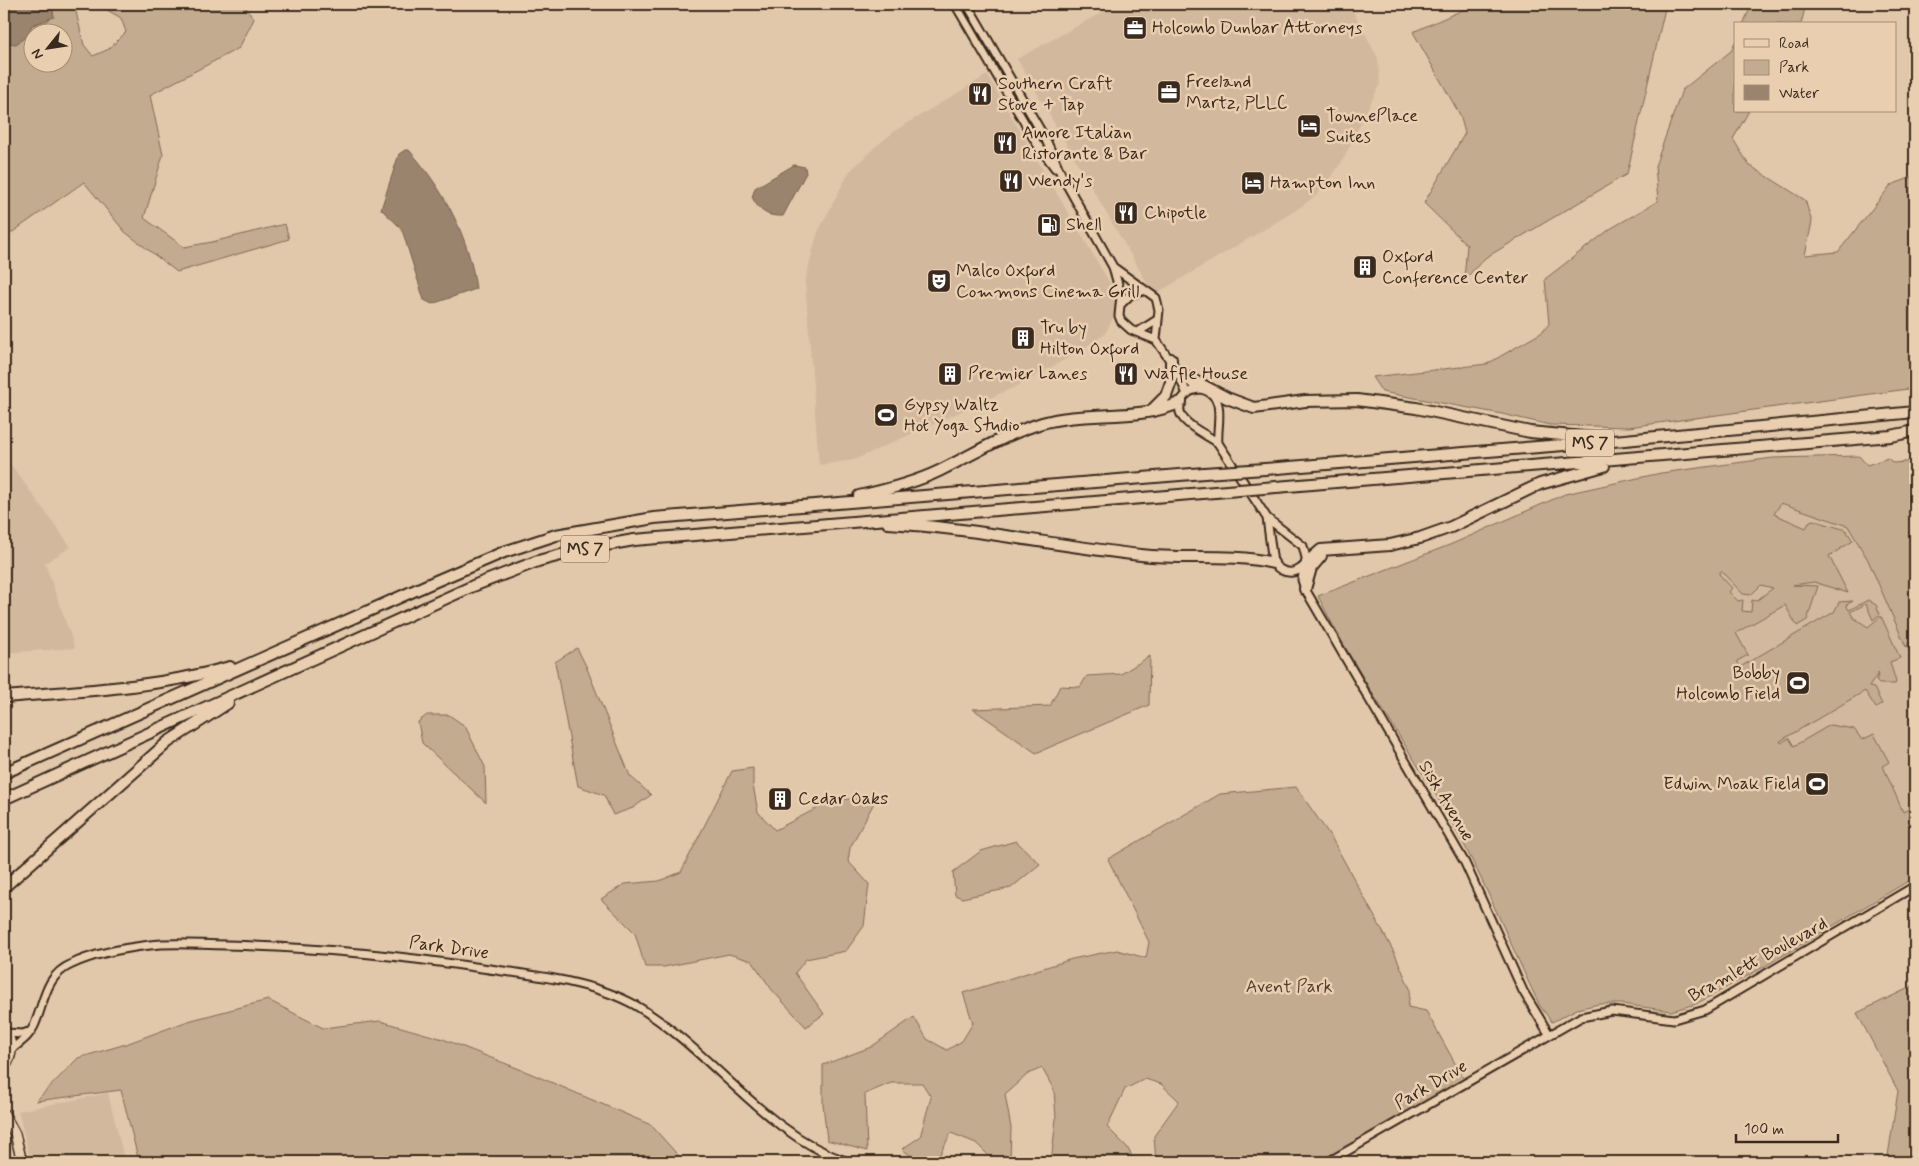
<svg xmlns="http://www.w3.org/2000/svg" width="1919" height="1166" viewBox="0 0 1919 1166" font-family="Mynerve,sans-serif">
	<rect width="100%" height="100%" fill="#e2c8aa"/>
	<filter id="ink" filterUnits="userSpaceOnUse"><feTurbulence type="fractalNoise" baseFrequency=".02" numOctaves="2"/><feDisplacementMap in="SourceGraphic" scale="10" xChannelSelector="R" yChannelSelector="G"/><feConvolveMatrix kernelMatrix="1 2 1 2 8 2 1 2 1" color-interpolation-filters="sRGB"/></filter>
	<g filter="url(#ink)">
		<!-- built -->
		<path fill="#d2b99d" d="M1117,4H1349L1378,58L1380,84L1342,162L1318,194L1295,211L1154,295L1017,59Z
			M987,75L1121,302L1105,334L1068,358L1017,386L854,460L819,465L805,282L817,234L849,172L874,148L896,130Z
			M4,455L71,547L45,563L75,648L4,653Z
			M1915,491V817L1780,854L1694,509Z
			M108,1093L125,1162H31L18,1111Z"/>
		<!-- green -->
		<path fill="#c3ab90" stroke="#7f6a57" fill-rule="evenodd" d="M52,4H74L84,45L93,56L109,49L126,32L121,18L97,4H243L254,19L239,48L150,95L163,155L144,218L184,247L212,242L285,224L289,239L177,272L125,232L84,182L4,238V42L6,43L28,30L32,25L48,21L54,7ZM32,32H62V62H32Z
			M1476,4H1666L1627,174L1485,258L1464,280L1467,245L1424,203L1465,133L1460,115L1413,32Z
			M1752,4H1806L1801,24H1743Z
			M1735,42V111H1749L1733,139L1749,165L1805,200L1812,222L1805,255L1838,252L1891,185L1915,176V388L1629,427L1550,425L1502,414L1382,392L1372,377L1487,364L1541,333L1549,324L1545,279L1610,229L1658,201L1655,166L1682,90L1731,51Z
			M1859,456L1867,465L1888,458L1893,463L1915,461V648L1910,651L1907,647L1911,644L1909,642L1906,647L1868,560L1848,526L1781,503L1774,514L1806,528L1810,521L1813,520L1846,530L1853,541L1829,556L1848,593L1814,582L1793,585L1818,586L1807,620L1797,626L1785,605L1736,633L1748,655L1737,661L1740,667L1834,612L1839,602L1853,601L1846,605L1849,610L1868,600L1876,605L1880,614L1873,620L1866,604L1850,612L1854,618L1868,627L1881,616L1900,658L1890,662L1896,682L1895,684H1879L1876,681L1879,672L1869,687L1874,688L1882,704L1876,708L1865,691L1780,741L1781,743L1789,738L1794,746L1830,725L1854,729L1862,740L1874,734L1889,762L1883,766L1903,812L1915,806V877L1762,968L1696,1004L1671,1011L1621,1004H1599L1577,1009L1552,1022L1540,1006C1511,947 1487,885 1455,828C1411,750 1357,676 1318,596L1452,544L1565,494L1661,473L1773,458ZM1721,571L1743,594L1751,595L1761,585L1773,588L1756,601L1752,600L1751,612L1742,611L1743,600L1738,601L1729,592L1732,588L1719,574Z
			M577,648L586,666L630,776L651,795L633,808L613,815L604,795L578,786L555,662Z
			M1150,656L1149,705L1036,753L973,709L1050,706L1060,686L1080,687L1087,676L1121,674Z
			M427,715H449L465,726L485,767L486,803L422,743L418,722Z
			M753,768V785L758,812L775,830L835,799H876L850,848L848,861L869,884L864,926L846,951L806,959L795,973L824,1014L806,1027L772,990L752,961L729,954L664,967H645L635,933L601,899L625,884L659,881L681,872L732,771Z
			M1296,787L1331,837L1395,954L1410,989L1408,1007L1426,1011L1466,1083L1318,1162H1156L1154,1136L1179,1101L1161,1084L1145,1079L1125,1089L1107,1127L1127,1147L1135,1162H1051L1056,1119L1054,1090L1042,1068L1028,1074L1005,1094L1011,1128L1010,1162H995L976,1143L951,1133L936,1162H919L902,1149L920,1137L931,1097L922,1083H891L865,1094L867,1151L827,1140L823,1104V1065L871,1047L914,1017L927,1039L947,1050L962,1041L973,1023L963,993L1072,959L1117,950L1146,958L1149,942L1108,859L1220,794Z
			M1016,841L1040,864L1011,888L962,898L955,895L953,872L981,851Z
			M1915,985V1162H1887L1898,1091L1857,1013Z
			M268,1000L323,1028L380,1021L443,1039L527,1072L651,1125L684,1162H139L121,1090L36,1101L78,1058L126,1044L188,1021Z"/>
		<!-- water -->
		<path fill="#9a846d" stroke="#74604d" d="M4,4H52L54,17L32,25L27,36L16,44L4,42Z
			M405,150H409C443,188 470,238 476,289L432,304L424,300L403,233L400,227L381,209L399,154Z
			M794,165L805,167L806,173L783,216C767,217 759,211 752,197L755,188Z"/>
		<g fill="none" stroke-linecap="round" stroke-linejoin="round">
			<defs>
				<path id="minor" d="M955,4L1037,144L1055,168
					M967,4L1046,140L1062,176L1113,267L1121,295L1119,316L1121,321L1131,330L1156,340L1176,369L1197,389
					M1113,267L1156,298L1159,310L1156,340
					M1121,304L1130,295L1143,291
					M1138,332L1157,320
					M1178,373L1187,394
					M1201,389C1228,395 1216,424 1218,443C1206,433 1168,421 1183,398C1187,392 1194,389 1201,389Z
					M1218,443L1267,518
					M1267,518L1303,546L1307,562C1298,575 1284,576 1273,563Z
					M1304,567L1302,580L1305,589L1465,863L1523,991L1549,1034
					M6,1033L23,1034L31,1031
					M11,1050C20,1042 29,1037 34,1026C45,1002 44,976 72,964C95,953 125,948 150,945C175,942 202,945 226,945C313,947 397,955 482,968C530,975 593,981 635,1005C711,1049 763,1134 848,1162
					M1328,1162L1581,1017L1612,1011L1674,1019L1705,1010L1915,886"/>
				<path id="major" d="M4,1030C14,1041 13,1056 4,1068
					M4,1114L15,1134L22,1162"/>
				<path id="highway" d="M1183,375L1227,398L1254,408L1305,401L1357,400L1416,408L1530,432L1594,438
					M1151,411L1166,396L1171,382V359
					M1265,469L1625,440L1915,412
					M1276,487L1891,436L1915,431
					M859,496C886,490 914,483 939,471C974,454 1005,434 1042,423C1087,410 1139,422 1181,402
					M888,523C973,528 1057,546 1141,555C1186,560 1230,553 1273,563
					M1307,562L1321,550L1390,545L1420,538L1451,527L1540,484L1604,466
					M1305,589L1311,568L1321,556
					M4,697C80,691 156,688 230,667
					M4,773L436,581L504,552L556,535L654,518L1204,473
					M4,799L473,586L538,561L584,549L634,540L1215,492
					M4,887L168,742L228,703"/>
			</defs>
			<!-- minor casing -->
			<use href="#minor" stroke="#3b2a1e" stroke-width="11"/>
			<!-- major casing -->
			<use href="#major" stroke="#3b2a1e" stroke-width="12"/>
			<!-- highway casing -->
			<use href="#highway" stroke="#3b2a1e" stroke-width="14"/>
			<!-- minor -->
			<use href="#minor" stroke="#e9cfb0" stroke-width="7"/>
			<!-- major -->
			<use href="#major" stroke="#e9cfb0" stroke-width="9"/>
			<!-- highway -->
			<use href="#highway" stroke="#e9cfb0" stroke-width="10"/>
			<defs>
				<path id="highway-bridge" d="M1204,473L1265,469
					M1215,492L1276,487"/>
			</defs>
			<!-- highway-bridge casing -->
			<use href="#highway-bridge" stroke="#3b2a1e" stroke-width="14" stroke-linecap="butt"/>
			<!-- highway-bridge -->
			<use href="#highway-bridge" stroke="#e9cfb0" stroke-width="10"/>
		</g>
	</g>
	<!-- icons -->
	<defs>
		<symbol id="office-square" viewBox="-11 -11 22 22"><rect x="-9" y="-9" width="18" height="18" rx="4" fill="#3b2a1e" stroke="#e9cfb0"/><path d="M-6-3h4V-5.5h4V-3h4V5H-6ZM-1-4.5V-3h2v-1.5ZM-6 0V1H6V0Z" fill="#fff"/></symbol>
		<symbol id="restaurant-square" viewBox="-11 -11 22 22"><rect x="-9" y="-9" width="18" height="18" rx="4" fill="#3b2a1e" stroke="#e9cfb0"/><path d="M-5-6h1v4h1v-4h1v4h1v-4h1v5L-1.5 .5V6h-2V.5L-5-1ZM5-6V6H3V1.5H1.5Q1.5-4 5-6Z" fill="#fff"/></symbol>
		<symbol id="hotel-square" viewBox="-11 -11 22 22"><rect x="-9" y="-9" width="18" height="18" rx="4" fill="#3b2a1e" stroke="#e9cfb0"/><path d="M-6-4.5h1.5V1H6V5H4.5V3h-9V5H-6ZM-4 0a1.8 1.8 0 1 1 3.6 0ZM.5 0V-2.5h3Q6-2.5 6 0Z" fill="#fff"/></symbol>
		<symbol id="fuel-square" viewBox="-11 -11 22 22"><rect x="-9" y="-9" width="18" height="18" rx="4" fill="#3b2a1e" stroke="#e9cfb0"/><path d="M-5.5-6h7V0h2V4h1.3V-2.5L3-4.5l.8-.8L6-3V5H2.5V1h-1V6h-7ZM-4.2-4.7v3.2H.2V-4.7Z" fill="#fff"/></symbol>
		<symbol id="building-square" viewBox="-11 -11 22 22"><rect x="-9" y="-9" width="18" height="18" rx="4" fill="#3b2a1e" stroke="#e9cfb0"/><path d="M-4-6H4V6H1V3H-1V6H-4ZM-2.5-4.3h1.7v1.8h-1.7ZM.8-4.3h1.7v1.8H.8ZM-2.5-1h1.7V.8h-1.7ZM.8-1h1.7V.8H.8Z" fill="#fff"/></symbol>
		<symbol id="theatre-square" viewBox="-11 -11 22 22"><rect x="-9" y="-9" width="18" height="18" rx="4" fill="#3b2a1e" stroke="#e9cfb0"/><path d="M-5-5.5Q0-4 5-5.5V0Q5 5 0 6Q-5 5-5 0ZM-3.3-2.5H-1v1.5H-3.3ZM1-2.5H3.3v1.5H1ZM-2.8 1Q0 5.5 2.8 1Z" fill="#fff"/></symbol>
		<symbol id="stadium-square" viewBox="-11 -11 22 22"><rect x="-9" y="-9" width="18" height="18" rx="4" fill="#3b2a1e" stroke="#e9cfb0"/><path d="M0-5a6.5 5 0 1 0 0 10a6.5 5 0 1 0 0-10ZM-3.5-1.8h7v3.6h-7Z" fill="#fff"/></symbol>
	</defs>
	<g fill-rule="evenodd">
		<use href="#office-square" x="1121" y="14" width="28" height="28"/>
		<use href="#office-square" x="1155" y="78" width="28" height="28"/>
		<use href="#restaurant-square" x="966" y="80" width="28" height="28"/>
		<use href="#hotel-square" x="1295" y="112" width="28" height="28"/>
		<use href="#restaurant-square" x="991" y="129" width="28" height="28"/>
		<use href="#restaurant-square" x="997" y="167" width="28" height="28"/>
		<use href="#hotel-square" x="1239" y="169" width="28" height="28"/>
		<use href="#restaurant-square" x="1112" y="199" width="28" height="28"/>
		<use href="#fuel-square" x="1035" y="211" width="28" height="28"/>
		<use href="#building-square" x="1351" y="253" width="28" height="28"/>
		<use href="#theatre-square" x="925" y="267" width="28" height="28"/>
		<use href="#building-square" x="1009" y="324" width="28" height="28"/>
		<use href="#building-square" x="936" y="360" width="28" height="28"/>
		<use href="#restaurant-square" x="1112" y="360" width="28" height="28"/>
		<use href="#stadium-square" x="872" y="401" width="28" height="28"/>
		<use href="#stadium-square" x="1784" y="669" width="28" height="28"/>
		<use href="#stadium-square" x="1803" y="770" width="28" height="28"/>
		<use href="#building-square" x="766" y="785" width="28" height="28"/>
	</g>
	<g text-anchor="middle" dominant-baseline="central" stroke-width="5" stroke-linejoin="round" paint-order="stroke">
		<!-- shield labels -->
		<g fill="#e9cfb0" stroke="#6f5c4a" stroke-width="1">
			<rect x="1566" y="429.5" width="48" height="27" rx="4"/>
			<rect x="561" y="535.5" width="48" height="27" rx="4"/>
		</g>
		<g font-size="16" font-weight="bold" fill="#3b2a1e">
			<text x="1590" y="443">MS 7</text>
			<text x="585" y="549">MS 7</text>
		</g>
		<!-- poi labels -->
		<g font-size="18" fill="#3b2a1e" stroke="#e9cfb0" text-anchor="start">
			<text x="1152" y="28">Holcomb Dunbar Attorneys</text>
			<text x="1186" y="82">Freeland<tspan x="1186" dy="21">Martz, PLLC</tspan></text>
			<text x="998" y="84">Southern Craft<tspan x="998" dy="21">Stove + Tap</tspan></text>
			<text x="1326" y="116">TownePlace<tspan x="1326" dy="21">Suites</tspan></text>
			<text x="1022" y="133">Amore Italian<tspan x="1022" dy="21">Ristorante &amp; Bar</tspan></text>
			<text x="1028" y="181">Wendy's</text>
			<text x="1270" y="183">Hampton Inn</text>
			<text x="1144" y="213">Chipotle</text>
			<text x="1066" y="225">Shell</text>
			<text x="1382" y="257">Oxford<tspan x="1382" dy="21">Conference Center</tspan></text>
			<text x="956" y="271">Malco Oxford<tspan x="956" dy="21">Commons Cinema Grill</tspan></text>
			<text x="1040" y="328">Tru by<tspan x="1040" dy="21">Hilton Oxford</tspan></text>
			<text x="968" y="374">Premier Lanes</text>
			<text x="1144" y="374">Waffle House</text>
			<text x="904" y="405">Gypsy Waltz<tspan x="904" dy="21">Hot Yoga Studio</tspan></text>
			<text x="1780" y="673" text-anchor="end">Bobby<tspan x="1780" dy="21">Holcomb Field</tspan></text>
			<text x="1800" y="784" text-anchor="end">Edwin Moak Field</text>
			<text x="798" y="799">Cedar Oaks</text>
		</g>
		<!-- street labels -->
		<g font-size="18" fill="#3b2a1e" stroke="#e9cfb0">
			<text transform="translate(1446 801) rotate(59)">Sisk Avenue</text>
			<text transform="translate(449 948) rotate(8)">Park Drive</text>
			<text transform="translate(1758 960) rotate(-29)">Bramlett Boulevard</text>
			<text transform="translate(1431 1085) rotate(-30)">Park Drive</text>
		</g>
		<!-- park labels -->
		<g font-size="18" fill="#4f3d2f" stroke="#e9cfb0">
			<text x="1289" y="987">Avent Park</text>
		</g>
	</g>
	<!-- margin -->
	<rect width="1919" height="1166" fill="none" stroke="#e9cfb0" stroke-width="20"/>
	<rect x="10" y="10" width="1899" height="1146" fill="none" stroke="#3b2a1e" stroke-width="2" filter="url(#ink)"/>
	<!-- legend -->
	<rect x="1734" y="22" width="162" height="90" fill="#e9cfb0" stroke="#a38d76"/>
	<rect x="1744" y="39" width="25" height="8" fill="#e9cfb0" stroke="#a38d76"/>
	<text x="1779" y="48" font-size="15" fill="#3b2a1e">Road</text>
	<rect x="1744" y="60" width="25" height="15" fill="#c3ab90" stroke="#a38d76"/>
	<text x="1779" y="72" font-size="15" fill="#3b2a1e">Park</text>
	<rect x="1744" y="85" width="25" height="15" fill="#9a846d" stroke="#a38d76"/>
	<text x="1779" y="98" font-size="15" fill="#3b2a1e">Water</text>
	<!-- north arrow -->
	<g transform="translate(48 48) rotate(240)"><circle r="24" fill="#e9cfb0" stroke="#a38d76"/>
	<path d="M0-4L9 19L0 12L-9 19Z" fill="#3b2a1e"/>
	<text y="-8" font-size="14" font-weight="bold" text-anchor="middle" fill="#3b2a1e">N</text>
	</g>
	<!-- scale -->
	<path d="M1736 1134v8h102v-8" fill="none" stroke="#3b2a1e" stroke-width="2.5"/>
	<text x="1744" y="1134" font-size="15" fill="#3b2a1e" stroke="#e9cfb0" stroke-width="4" paint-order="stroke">100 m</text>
</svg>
